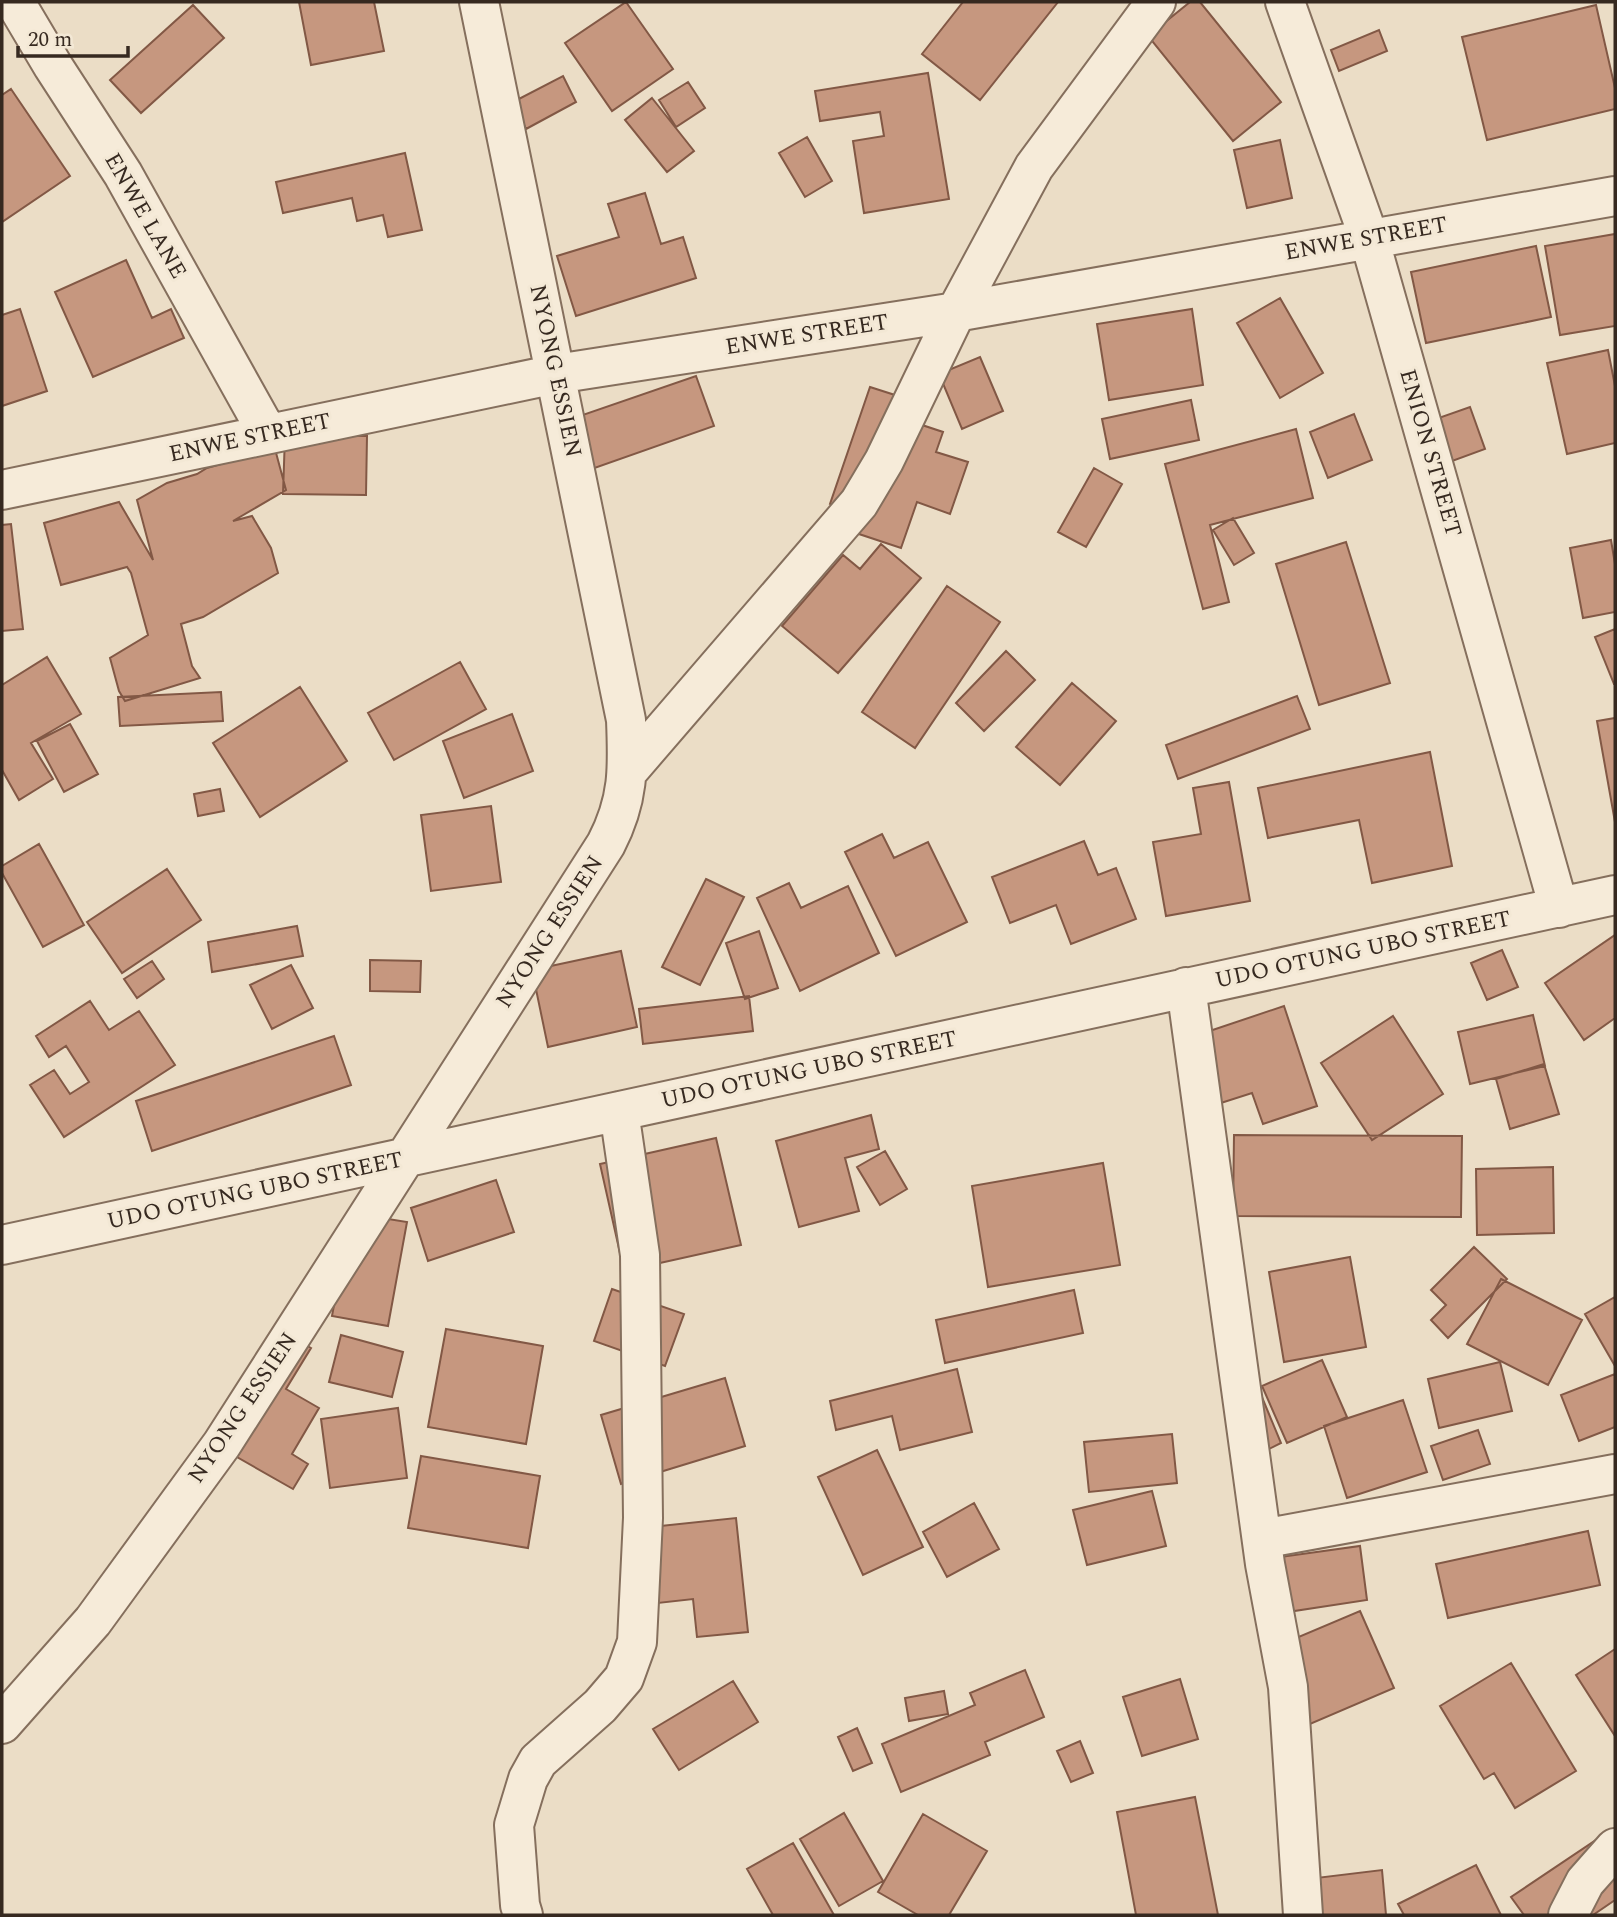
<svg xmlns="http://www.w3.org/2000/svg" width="1617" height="1917" viewBox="0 0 1617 1917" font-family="Spectral,serif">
	<rect width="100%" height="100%" fill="#ebddc6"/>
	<!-- building -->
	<path fill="#c6977f" stroke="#825845" stroke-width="2" d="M299,2H374L384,51L311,65Z
		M626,2L673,69L612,111L565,43Z
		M963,2H1058L980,100L922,54Z
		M1190,2H1200L1281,102L1233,141L1148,36Z
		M193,5L224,38L141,113L110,80Z
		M1596,5L1615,88V109L1487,140L1462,37Z
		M1379,30L1387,51L1339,71L1331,50Z
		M928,73L949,199L864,213L853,141L884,136L880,112L820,121L815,91Z
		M563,76L576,102L526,129L513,102Z
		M688,82L705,108L676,127L659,100Z
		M11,89L70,176L2,222V95Z
		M652,98L694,151L667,172L625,120Z
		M807,137L832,181L805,197L779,153Z
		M1280,140L1292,198L1247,208L1234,150Z
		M405,153L422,230L388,237L383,215L357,221L352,198L283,213L276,182Z
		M645,193L661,244L683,237L696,278L576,316L557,256L619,237L608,204Z
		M1615,234V326L1560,335L1545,246Z
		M1536,246L1551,317L1426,343L1411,272Z
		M126,260L152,318L171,309L184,338L93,377L55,292Z
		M1280,298L1323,373L1280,398L1237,323Z
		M20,309L47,391L2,406V315Z
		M1192,309L1203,385L1109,400L1097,324Z
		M1608,350L1615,386V443L1567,454L1547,363Z
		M980,357L1003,411L962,429L939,374Z
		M696,376L714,426L586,471L568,420Z
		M870,387L898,396L892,415L943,432L936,452L968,462L950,514L917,502L901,548L856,533L862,515L830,504Z
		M1191,400L1199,440L1110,459L1102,419Z
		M1470,407L1485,449L1444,464L1430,421Z
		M1354,414L1372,460L1328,478L1310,432Z
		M1296,429L1313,498L1210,525L1229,602L1203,609L1165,464Z
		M285,435L367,436L366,495L283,494Z
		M275,449L286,490L233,521L252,516L271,548L278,573L203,617L181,624L192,666L200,678L125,701L119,691L110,658L148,635L131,573L127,567L61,585L44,523L119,502L153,560L137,500L167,483L197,474L207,468Z
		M1094,468L1122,484L1086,547L1058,532Z
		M1233,518L1254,553L1234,565L1213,530Z
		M11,524L23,629L2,631V525Z
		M1611,540L1615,564V612L1583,618L1570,548Z
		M1346,542L1390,683L1319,705L1276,564Z
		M881,544L921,578L838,673L782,626L843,555L860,569Z
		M947,586L1000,622L915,748L862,712Z
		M1615,629V684H1614L1595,637Z
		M1006,651L1035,680L984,731L956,703Z
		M47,657L81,714L31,743L53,779L19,800L2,770V685Z
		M460,662L486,709L394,760L368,713Z
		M1072,683L1116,721L1060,785L1016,747Z
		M300,687L347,761L260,817L213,743Z
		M221,692L223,721L120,726L118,697Z
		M1297,696L1310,729L1178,779L1166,745Z
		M512,714L533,771L464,798L443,741Z
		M1615,718V822L1597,721Z
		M70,724L98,774L64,792L37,741Z
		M1430,752L1452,866L1372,883L1359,820L1268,838L1258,788Z
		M1229,782L1250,901L1166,916L1153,842L1201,834L1193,788Z
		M220,789L224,811L198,816L194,794Z
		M491,806L501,882L431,891L421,815Z
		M882,834L894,858L928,842L967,922L896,956L845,852Z
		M1084,841L1098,875L1116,868L1136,919L1071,944L1056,905L1010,923L992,877Z
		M39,844L84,925L43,947L2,873V866Z
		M167,869L201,920L122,973L87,922Z
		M706,879L744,897L700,985L662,967Z
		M789,883L801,908L848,886L879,953L800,991L757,898Z
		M297,926L303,956L212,972L208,942Z
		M759,931L778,988L745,999L726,943Z
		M1615,935V1018L1584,1040L1545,983Z
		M1502,950L1518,987L1487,1000L1471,963Z
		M621,951L637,1027L548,1047L532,970Z
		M370,960L421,961L420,992L370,991Z
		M152,961L164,979L137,998L124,979Z
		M291,965L313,1008L272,1029L250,985Z
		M749,996L753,1031L643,1044L639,1009Z
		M90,1001L109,1030L139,1011L175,1065L64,1137L30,1085L54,1070L70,1094L89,1082L66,1046L49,1057L36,1036Z
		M1284,1006L1317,1106L1263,1124L1252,1093L1196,1111L1174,1043Z
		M1533,1015L1545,1066L1470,1084L1458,1032Z
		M1393,1016L1443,1094L1372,1140L1321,1063Z
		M334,1036L351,1085L152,1151L136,1101Z
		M1544,1064L1559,1114L1510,1129L1496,1079Z
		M871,1115L879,1149L845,1158L859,1211L799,1227L776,1141Z
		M1234,1135L1462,1136L1461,1217L1233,1216Z
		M716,1138L741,1245L624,1271L600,1164Z
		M885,1151L907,1189L880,1205L857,1167Z
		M1103,1163L1120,1265L988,1287L972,1186Z
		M1553,1167L1554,1233L1477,1235L1476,1169Z
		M496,1180L514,1232L428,1261L411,1208Z
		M351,1213L407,1222L388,1326L332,1316Z
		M1474,1247L1507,1279L1448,1338L1431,1320L1446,1305L1431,1290Z
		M1350,1257L1366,1347L1284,1362L1269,1272Z
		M1501,1279L1582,1320L1548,1385L1467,1344Z
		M612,1289L684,1314L665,1366L594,1341Z
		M1074,1290L1083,1333L945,1363L936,1320Z
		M1615,1297V1366L1585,1314Z
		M446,1329L543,1346L526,1444L428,1427Z
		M281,1331L311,1348L286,1389L319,1408L292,1454L308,1464L293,1489L214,1444Z
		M341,1335L403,1352L392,1397L329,1382Z
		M1322,1360L1347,1417L1287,1443L1262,1386Z
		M1500,1362L1512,1411L1439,1428L1428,1379Z
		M957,1369L972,1432L900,1450L892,1416L836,1430L830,1401Z
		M1615,1374V1427L1579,1441L1561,1395Z
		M725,1378L745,1446L621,1484L601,1415Z
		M1259,1390L1281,1443L1265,1451Z
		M1403,1400L1427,1472L1347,1498L1324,1426Z
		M398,1408L407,1478L330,1488L321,1419Z
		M1478,1430L1490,1464L1443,1480L1431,1446Z
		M1172,1434L1177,1483L1089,1492L1084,1442Z
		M877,1450L923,1547L863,1575L818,1477Z
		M421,1456L540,1476L528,1548L408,1528Z
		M1152,1491L1166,1546L1087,1565L1073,1510Z
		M974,1503L999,1549L947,1577L923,1532Z
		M736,1518L748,1632L697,1637L693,1599L640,1605L632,1529Z
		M1588,1531L1600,1585L1448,1618L1436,1564Z
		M1360,1546L1367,1600L1281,1613L1273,1558Z
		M1360,1611L1394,1688L1303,1727L1270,1649Z
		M1615,1649V1736L1576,1675Z
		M1511,1663L1576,1771L1515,1808L1494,1773L1484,1779L1440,1706Z
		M1025,1670L1044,1717L985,1742L990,1755L901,1792L882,1744L975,1705L970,1693Z
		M1180,1679L1198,1739L1142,1756L1123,1697Z
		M733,1681L758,1722L679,1770L653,1729Z
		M944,1691L948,1714L909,1721L905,1698Z
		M857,1728L872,1763L853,1771L838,1737Z
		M1080,1741L1093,1773L1071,1782L1057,1751Z
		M1195,1797L1218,1915H1136L1117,1812Z
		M844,1813L883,1881L839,1906L800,1839Z
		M923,1814L987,1851L949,1915H918L878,1892Z
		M1608,1832L1615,1842V1900L1593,1915H1524L1511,1897Z
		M793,1843L834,1915H773L747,1869Z
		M1476,1865L1501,1915H1404L1398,1904Z
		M1382,1870L1386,1915H1295L1291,1881Z"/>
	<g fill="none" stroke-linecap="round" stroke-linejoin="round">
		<defs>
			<path id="minor" d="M15,2L53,66L123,174L268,434
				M1285,2L1369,238L1559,908
				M2,490L556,374L956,312L1615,196
				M628,771L859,503L884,461L956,312L1034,167L1156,2
				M1186,987L1265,1564L1288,1687L1303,1915
				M2,1245L1615,895
				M1262,1539L1615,1474
				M2,1724L93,1621L222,1444L606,844C629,800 628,768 626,720L479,2
				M523,1915L520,1905L514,1825L528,1779L538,1761L600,1706L624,1678L637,1642L643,1518L640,1255L619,1111
				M1568,1915L1585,1882L1615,1848"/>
		</defs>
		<!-- minor casing -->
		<use href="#minor" stroke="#856f5d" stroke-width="42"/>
		<!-- minor -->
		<use href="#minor" stroke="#f6ebd9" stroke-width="38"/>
	</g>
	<g text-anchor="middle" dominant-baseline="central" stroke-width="6" stroke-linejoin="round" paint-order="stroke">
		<!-- street labels -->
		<g font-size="23" fill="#362920" stroke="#f3e8d5">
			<text transform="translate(145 216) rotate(60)">ENWE LANE</text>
			<text transform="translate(1366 239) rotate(-10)">ENWE STREET</text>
			<text transform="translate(807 335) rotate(-9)">ENWE STREET</text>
			<text transform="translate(555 371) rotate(78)">NYONG ESSIEN</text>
			<text transform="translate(250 438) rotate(-12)">ENWE STREET</text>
			<text transform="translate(1430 453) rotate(74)">ENION STREET</text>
			<text transform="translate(550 932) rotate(-57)">NYONG ESSIEN</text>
			<text transform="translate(1363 950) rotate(-12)">UDO OTUNG UBO STREET</text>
			<text transform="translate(809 1070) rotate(-12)">UDO OTUNG UBO STREET</text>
			<text transform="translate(255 1191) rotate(-12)">UDO OTUNG UBO STREET</text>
			<text transform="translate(243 1408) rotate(-56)">NYONG ESSIEN</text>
		</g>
	</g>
	<!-- border -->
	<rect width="1617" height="1917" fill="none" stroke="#362920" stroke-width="7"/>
	<!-- scale -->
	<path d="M18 46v10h110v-10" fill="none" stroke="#362920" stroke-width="3.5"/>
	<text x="28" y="46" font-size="21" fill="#362920" stroke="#f3e8d5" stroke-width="5" paint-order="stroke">20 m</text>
</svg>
